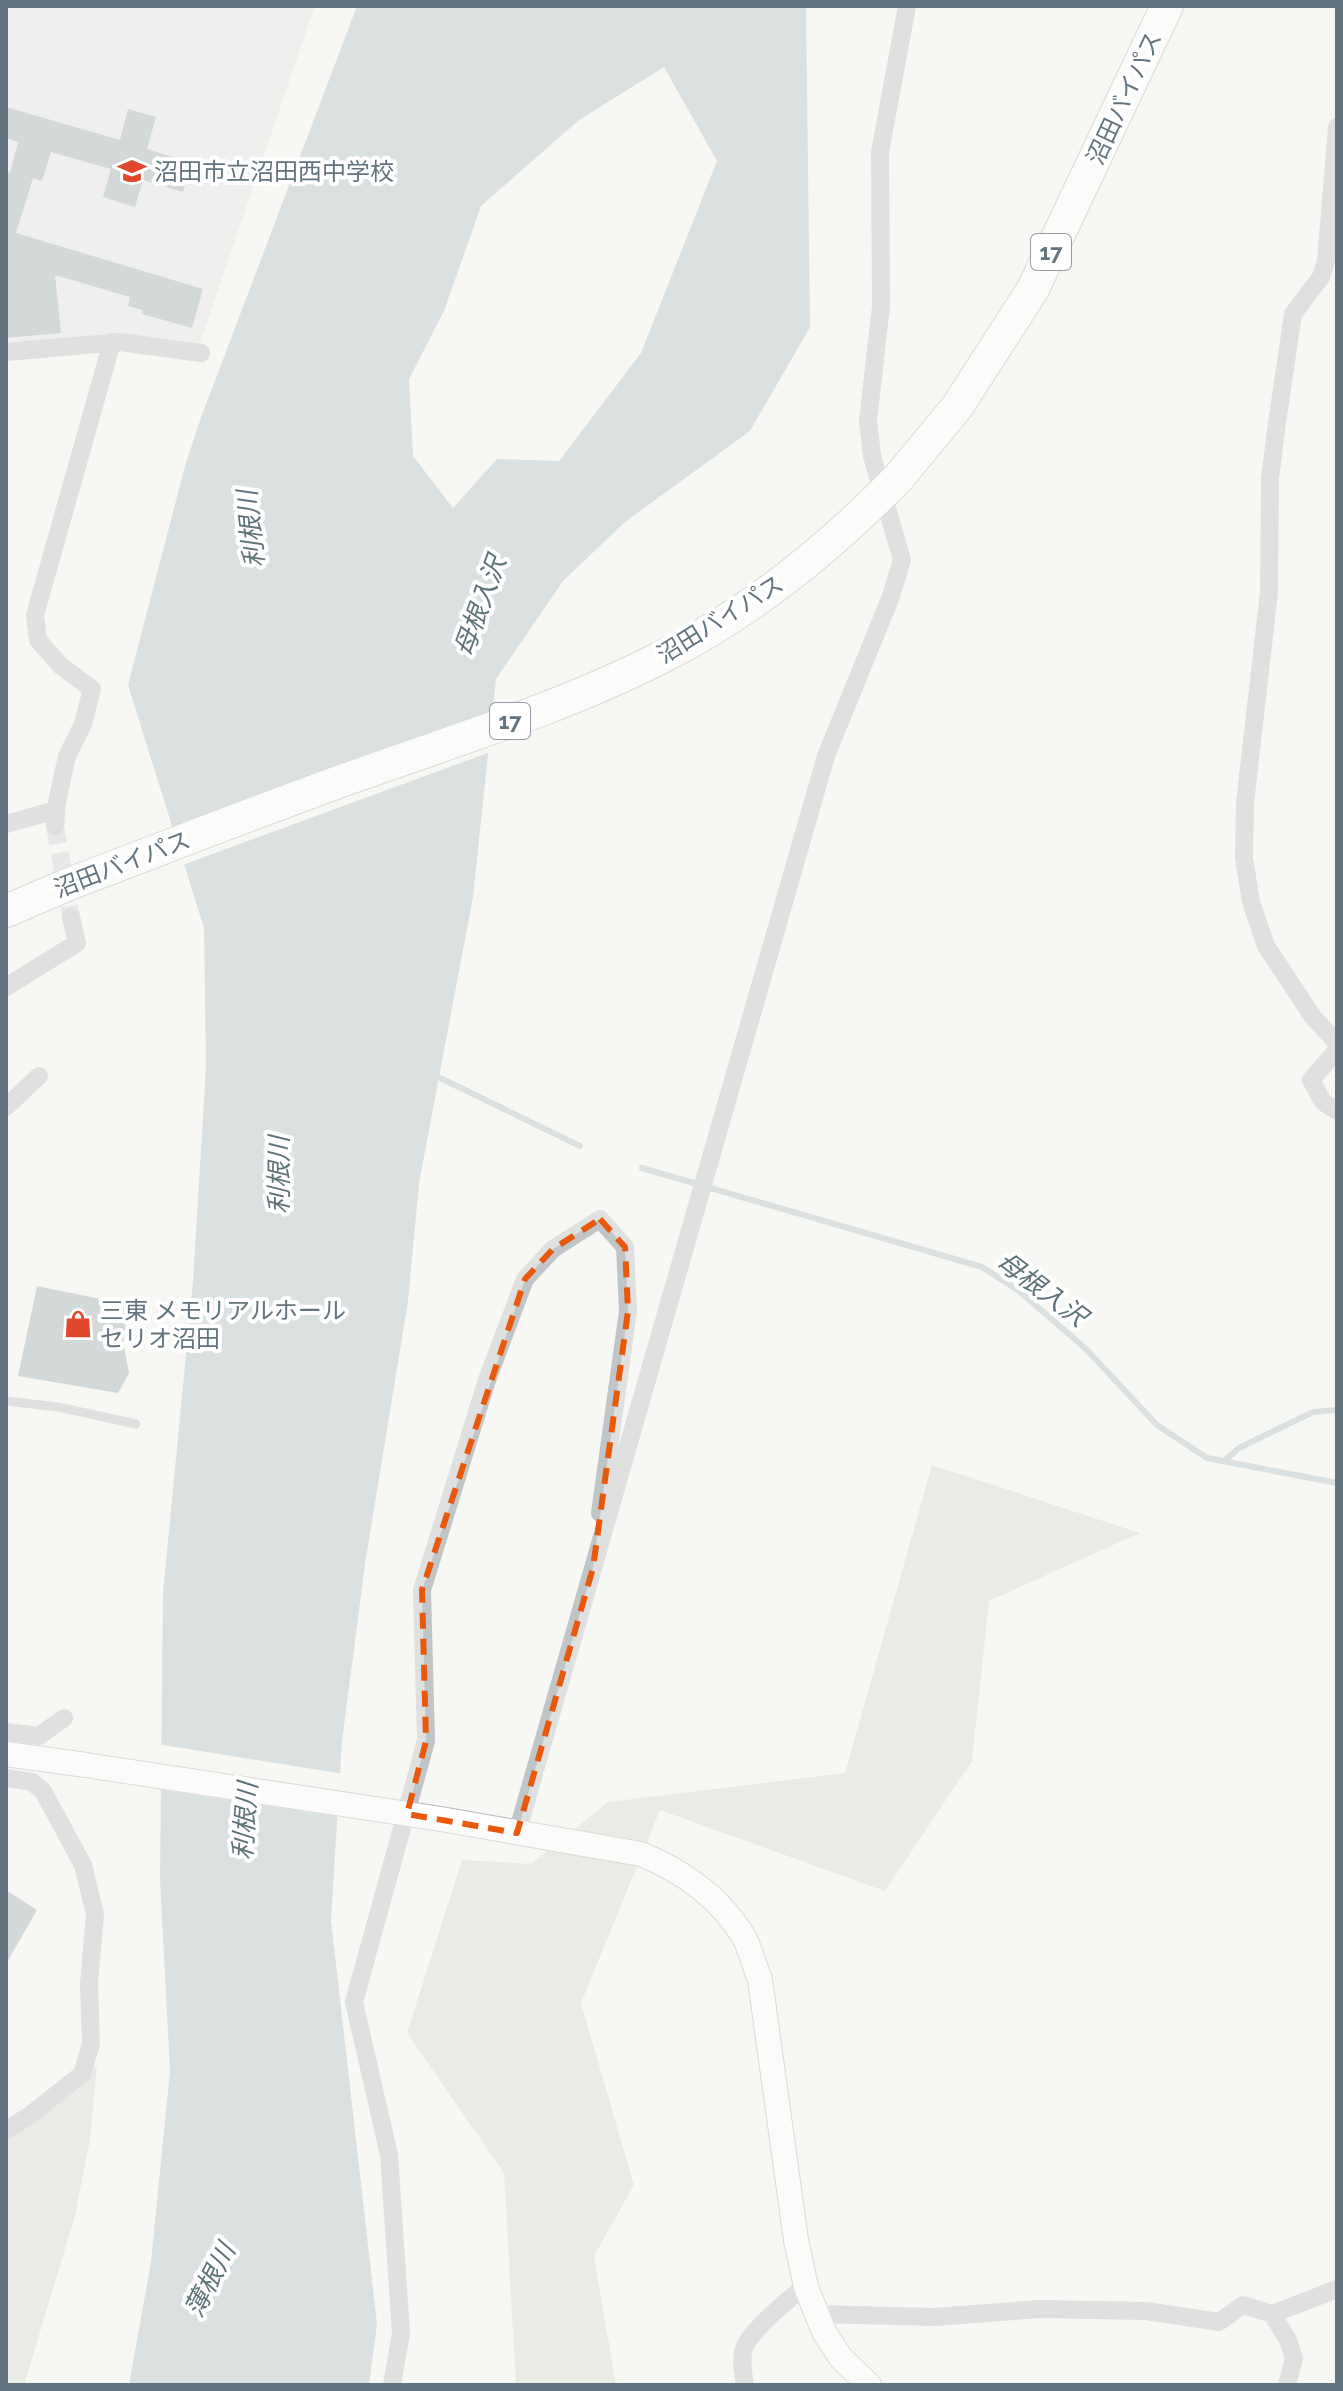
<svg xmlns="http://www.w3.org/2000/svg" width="1343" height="2391" viewBox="0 0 1343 2391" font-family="Raleway,'Noto Sans JP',sans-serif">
	<rect width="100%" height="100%" fill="#f7f7f4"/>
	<!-- built -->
	<path fill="#e5e7e5" d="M6,6H315L199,346L6,347Z"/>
	<!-- green -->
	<path fill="#d7dcd3" d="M932,1465L1140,1533L989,1601L972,1761L885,1891L660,1810L581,2003L634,2185L594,2256L616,2385H516L504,2173L407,2033L462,1860L531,1864L608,1802L845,1773Z
		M97,2065L90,2139L75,2216L24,2385H6V2136L30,2122Z"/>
	<!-- water -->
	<path fill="#b7c5c8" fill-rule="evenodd" d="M357,6H806L810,327L750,431L625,522L563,581L496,679L473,897L419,1183L408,1301L365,1564L342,1741L331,1920L377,2324L369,2385H129L151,2262L170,2071L160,1879L163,1593L193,1282L206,1067L204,928L128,685L185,466L199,423ZM664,67L717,161L641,353L559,461L497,459L453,508L413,456L409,379L444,311L481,206L579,120Z"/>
	<!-- pier -->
	<path fill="#f7f7f4" d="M497,712L493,751L180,866L170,833Z
		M157,1744L344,1774L341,1817L157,1789Z"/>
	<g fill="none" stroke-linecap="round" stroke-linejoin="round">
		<!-- stream -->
		<path stroke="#b7c5c8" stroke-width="6" d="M432,1074L580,1146
			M642,1168L982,1267L1019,1291L1086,1349L1157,1425L1207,1458L1337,1483
			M1224,1461L1239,1448L1313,1412L1337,1410"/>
	</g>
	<!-- building -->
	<path fill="#a7b1b6" d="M6,107L120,140L128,109L156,117L147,149L192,163L183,192L143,180L135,207L103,197L111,169L51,152L42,181L33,178L16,233L203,289L192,328L142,314L143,310L128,306L130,297L55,275L61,333L6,338V172L10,173L18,142L6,138Z
		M37,1286L130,1305L123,1342L129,1373L118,1393L18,1376Z
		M6,1890L37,1910L6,1964Z"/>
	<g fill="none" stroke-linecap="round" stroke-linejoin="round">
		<!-- street-tunnel -->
		<path stroke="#d2d6d7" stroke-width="18" stroke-dasharray="18 9" stroke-linecap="butt" d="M55,826L71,917"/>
		<defs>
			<path id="secondary" d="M6,1754L86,1765
				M441,1819L641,1854C683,1871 722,1899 745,1939C751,1952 755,1967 760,1980L796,2240L806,2287L824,2332L841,2358L869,2385"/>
			<path id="highway" d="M899,477L957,407L1033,289L1167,6
				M6,911L74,882"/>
		</defs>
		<!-- secondary casing -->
		<use href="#secondary" stroke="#b3b9bd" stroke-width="26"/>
		<!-- highway casing -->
		<use href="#highway" stroke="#b4b8bb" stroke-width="34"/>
		<!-- lane -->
		<path stroke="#c0c5c8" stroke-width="9" d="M6,1401L58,1407L136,1424"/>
		<!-- street -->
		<path stroke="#c0c5c8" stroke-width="18" d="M1337,127L1326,261L1321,277L1293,314L1277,423L1270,479L1269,592L1245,803L1244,858L1251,902L1266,946L1313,1017L1337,1043
			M6,352L120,342L201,353
			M6,824L56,810
			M55,826L57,802L67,756L83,724L92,689L61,666L38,640L35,615L112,342
			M6,987L77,943L71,917
			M1337,1050L1311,1080L1323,1102L1337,1111
			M6,1107L39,1076
			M6,1732L39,1736L64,1718
			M6,1778L32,1782L43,1791L83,1865L95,1914L89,1984L91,2044L82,2074L29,2116L6,2130
			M517,1833L826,756L890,599L902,560L872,456L868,421L881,306L880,152L907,6
			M816,2314L934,2317L1040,2309L1146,2311L1219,2322L1243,2305L1272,2314L1288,2340L1294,2358L1287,2385
			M1272,2314L1337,2289
			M392,2385L401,2333L389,2155L354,2002L426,1741L422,1590L487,1380L525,1279L553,1249L600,1219L625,1247L628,1311L600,1513
			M745,2385C743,2373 740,2357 745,2346C753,2329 791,2296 806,2287"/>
		<!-- secondary -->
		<use href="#secondary" stroke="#fff" stroke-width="24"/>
		<!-- highway -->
		<use href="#highway" stroke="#fff" stroke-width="32"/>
		<defs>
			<path id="secondary-bridge" d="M86,1765L441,1819"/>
			<path id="highway-bridge" d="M74,882C169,846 263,809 358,775C459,739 563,707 658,659C749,614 829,549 899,477"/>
		</defs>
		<!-- secondary-bridge casing -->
		<use href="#secondary-bridge" stroke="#b3b9bd" stroke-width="26" stroke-linecap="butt"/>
		<!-- highway-bridge casing -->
		<use href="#highway-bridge" stroke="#b4b8bb" stroke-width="34" stroke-linecap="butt"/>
		<!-- secondary-bridge -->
		<use href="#secondary-bridge" stroke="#fff" stroke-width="24"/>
		<!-- highway-bridge -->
		<use href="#highway-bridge" stroke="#fff" stroke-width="32"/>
	</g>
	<!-- marked area -->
	<path d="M0 0H1343V2391H0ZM600,1219L625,1247L628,1311L593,1568L517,1833L407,1814L426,1741L422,1590L525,1279L553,1249Z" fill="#f7f7f4" fill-opacity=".55" fill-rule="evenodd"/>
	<path fill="none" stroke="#e8590c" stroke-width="6" stroke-dasharray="16 10" stroke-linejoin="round" d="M600,1219L625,1247L628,1311L593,1568L517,1833L407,1814L426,1741L422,1590L525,1279L553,1249Z"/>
	<!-- icons -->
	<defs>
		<symbol id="school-bare" viewBox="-9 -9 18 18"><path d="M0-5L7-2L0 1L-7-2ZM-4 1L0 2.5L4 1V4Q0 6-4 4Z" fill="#e1472a" stroke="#fff" stroke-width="2.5" paint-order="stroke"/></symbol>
		<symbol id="shop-bare" viewBox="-9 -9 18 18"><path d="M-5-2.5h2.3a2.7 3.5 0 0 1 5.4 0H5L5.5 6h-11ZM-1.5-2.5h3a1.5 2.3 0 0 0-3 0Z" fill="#e1472a" stroke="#fff" stroke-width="2.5" paint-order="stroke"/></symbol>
	</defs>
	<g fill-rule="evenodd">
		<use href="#school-bare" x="112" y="151" width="40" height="40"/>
		<use href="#shop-bare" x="58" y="1304" width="40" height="40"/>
	</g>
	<g text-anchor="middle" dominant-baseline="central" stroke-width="8" stroke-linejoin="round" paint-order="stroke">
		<!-- shield labels -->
		<g fill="#fff" stroke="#919ea5" stroke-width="2">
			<rect x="1031" y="234" width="40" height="36" rx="6"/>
			<rect x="490" y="703" width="40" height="36" rx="6"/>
		</g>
		<g font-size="22" font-weight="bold" fill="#62757f">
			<text x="1051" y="252">17</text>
			<text x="510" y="721">17</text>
		</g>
		<!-- street labels -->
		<g font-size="24" fill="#62757f" stroke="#fff">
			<text transform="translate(1124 98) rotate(-65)">沼田バイパス</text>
			<text transform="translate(720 619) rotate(-32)">沼田バイパス</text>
			<text transform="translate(122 864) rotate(-21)">沼田バイパス</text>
		</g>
		<!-- poi labels -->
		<g font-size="24" fill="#62757f" stroke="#fff" text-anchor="start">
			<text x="154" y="171">沼田市立沼田西中学校</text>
			<text x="100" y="1310">三東 メモリアルホール<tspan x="100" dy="28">セリオ沼田</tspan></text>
		</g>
		<!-- water labels -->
		<g font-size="26" font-style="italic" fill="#5e747a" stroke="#fff">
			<text transform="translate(251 529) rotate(-96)">利根川</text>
			<text transform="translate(480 606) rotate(-70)">母根入沢</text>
			<text transform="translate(279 1175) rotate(-90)">利根川</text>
			<text transform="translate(1042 1289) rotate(37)">母根入沢</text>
			<text transform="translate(245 1821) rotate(-86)">利根川</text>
			<text transform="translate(210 2280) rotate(-63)">薄根川</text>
		</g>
	</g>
	<!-- border -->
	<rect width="1343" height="2391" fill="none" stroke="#62757f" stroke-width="16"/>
</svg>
